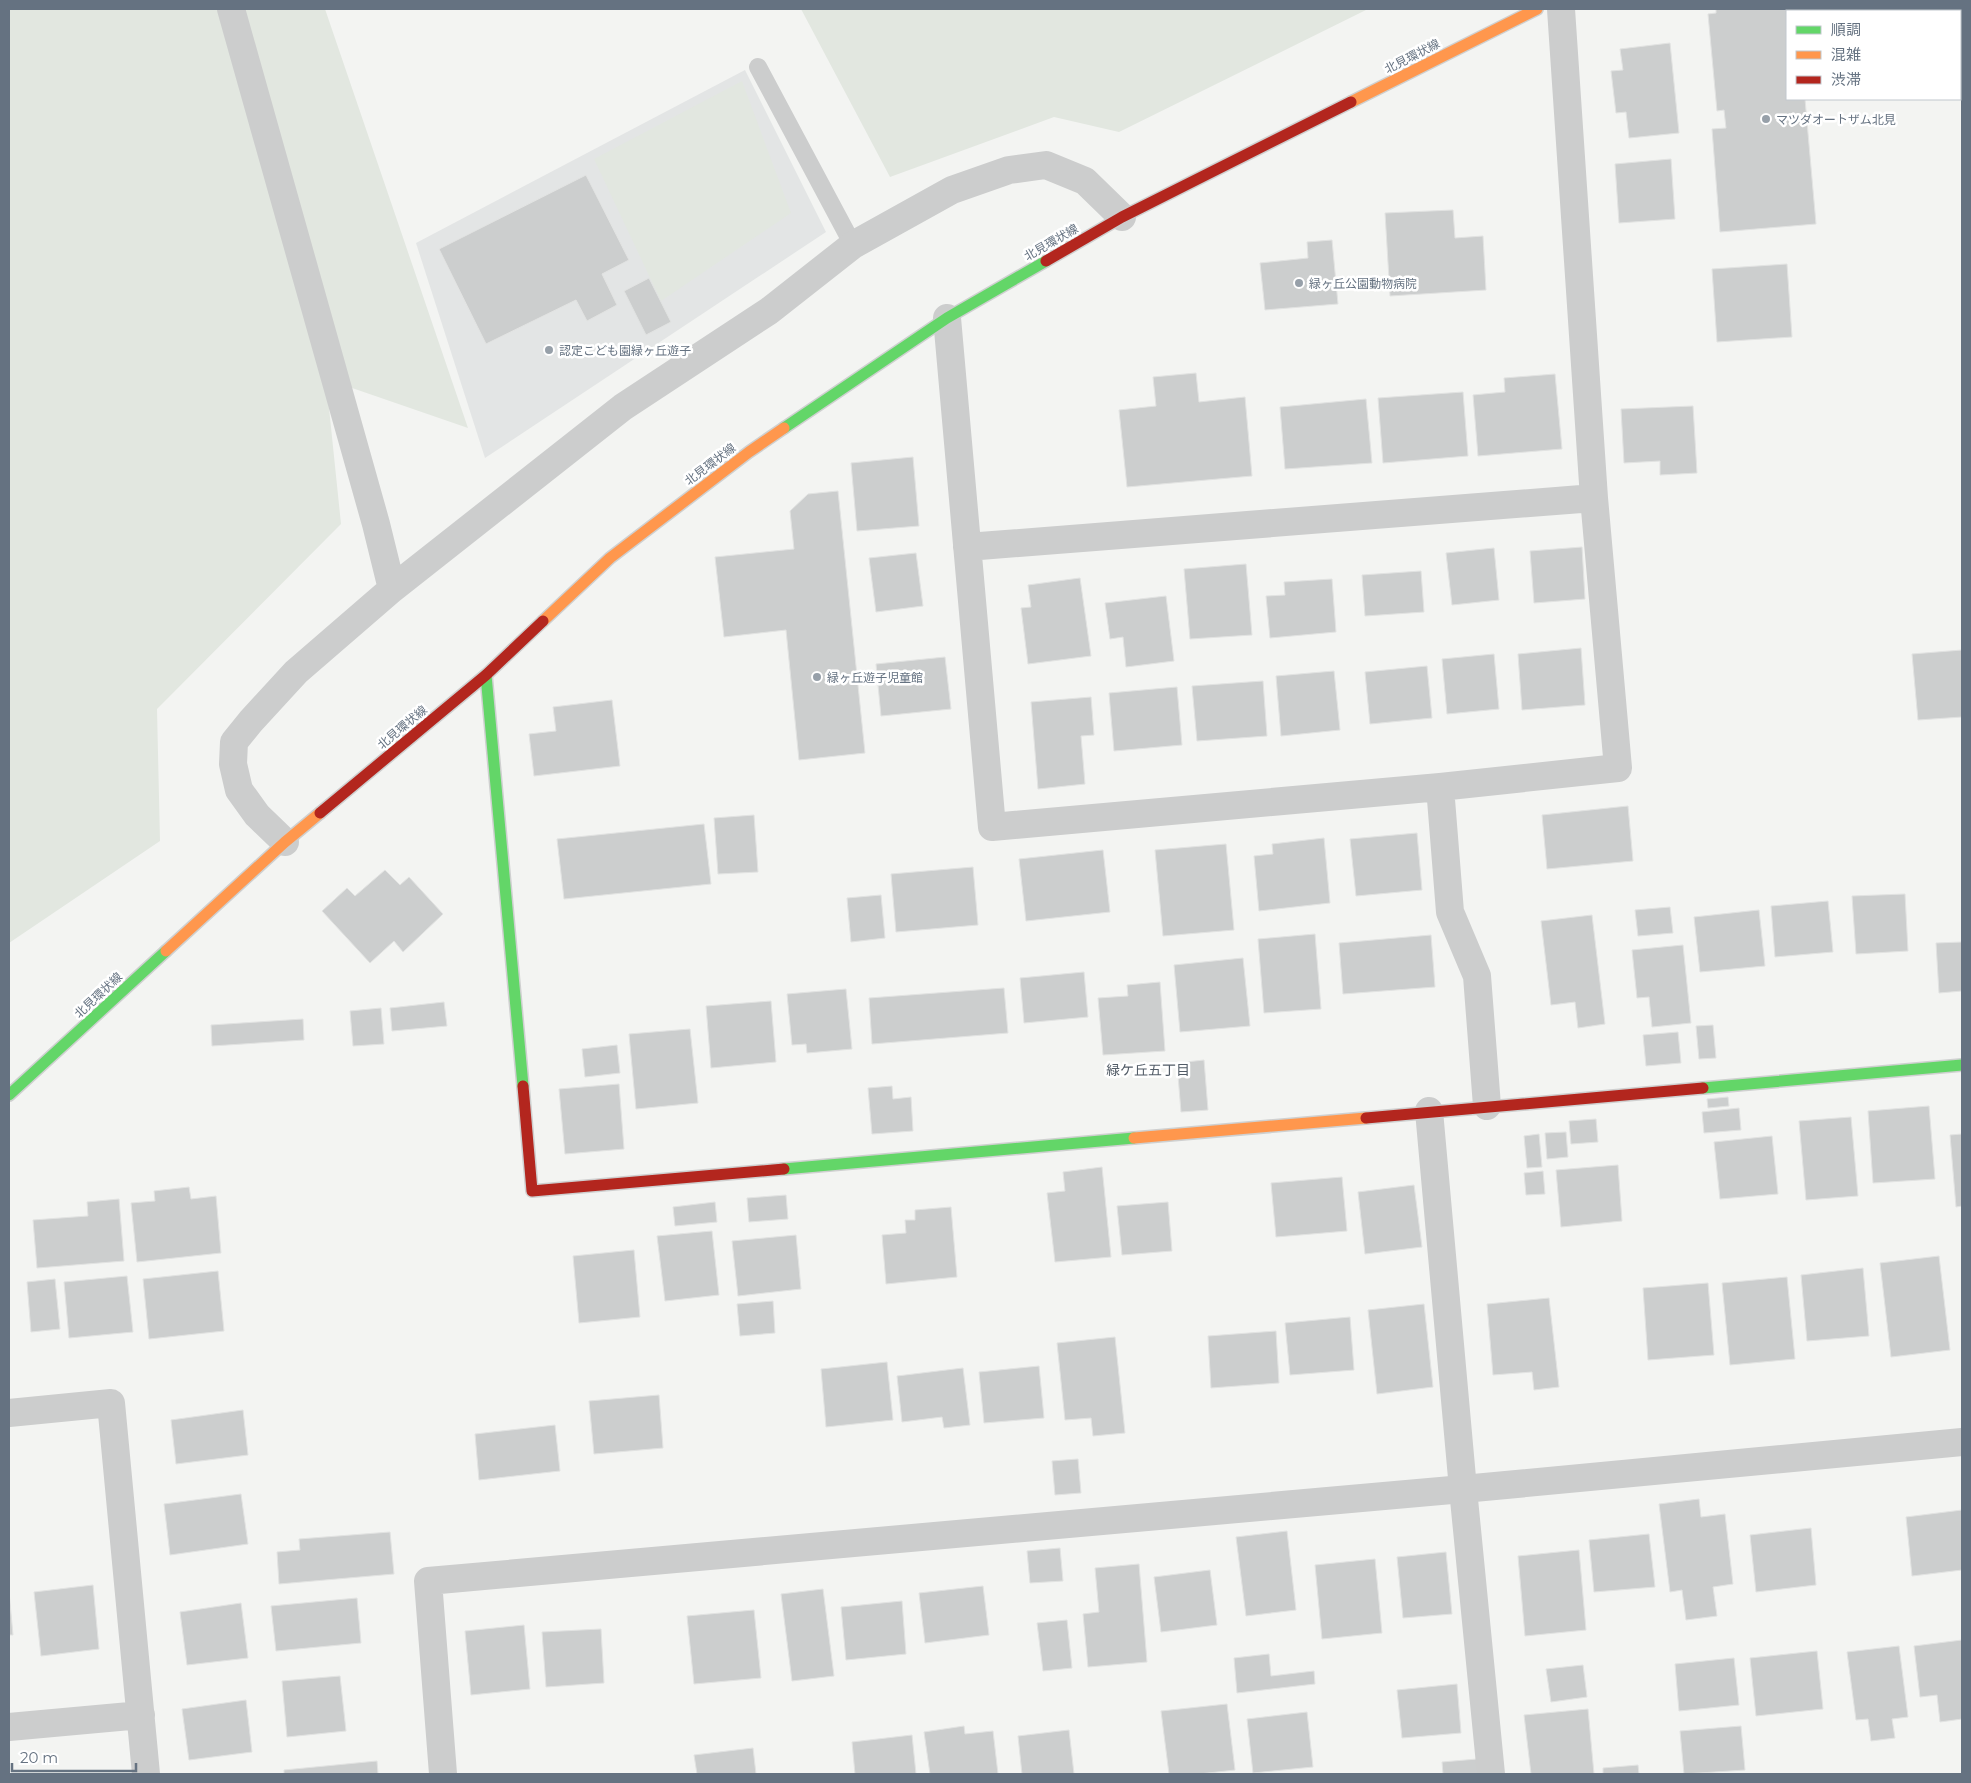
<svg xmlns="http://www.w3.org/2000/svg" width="1971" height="1783" viewBox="0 0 1971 1783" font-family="Montserrat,'Noto Sans JP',sans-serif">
	<rect width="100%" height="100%" fill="#f3f4f2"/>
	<!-- built -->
	<path fill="#e3e5e5" d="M745,70L826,232L485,458L416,243Z"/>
	<!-- green -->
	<path fill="#e2e7e0" d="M9,9H325L468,428L326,379L341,524L157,709L160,841L9,943Z
		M801,9H1368L1119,132L1054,117L890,177Z
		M742,81L791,213L661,301L594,159Z"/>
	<!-- building -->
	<path fill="#cccece" stroke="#e2e3e2" d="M1716,9H1798V11H1787V99H1805L1816,224L1720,232L1712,129L1726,128L1724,110L1717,111L1708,14L1716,13Z
		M1670,43L1679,133L1629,138L1626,112L1616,113L1611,71L1623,70L1620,49Z
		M1671,159L1675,219L1619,223L1615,164Z
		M586,175L629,260L602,274L617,305L587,321L576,300L486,344L439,249Z
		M1453,210L1455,238L1483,236L1486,290L1390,296L1385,213Z
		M1332,240L1338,304L1265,310L1260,263L1308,258L1307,242Z
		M1787,264L1792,337L1717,342L1712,269Z
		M649,278L671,322L646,335L624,291Z
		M1196,373L1199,402L1245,397L1252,476L1127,487L1119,410L1156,406L1153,377Z
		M1555,374L1562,449L1478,456L1473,395L1505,392L1504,378Z
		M1463,392L1468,456L1383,463L1378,398Z
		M1366,399L1372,463L1285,469L1280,407Z
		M1693,406L1697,473L1660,475V461L1624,463L1621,409Z
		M913,457L919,526L857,531L851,463Z
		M838,491L865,753L799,760L786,630L724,637L715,557L794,549L790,511L808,494Z
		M1582,547L1585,599L1534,603L1530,551Z
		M1494,548L1499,600L1452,605L1446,553Z
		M916,553L923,606L876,612L869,558Z
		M1246,564L1252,635L1190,639L1184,569Z
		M1421,571L1424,612L1365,616L1362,575Z
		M1080,578L1091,656L1028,664L1021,608L1031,607L1028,585Z
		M1332,579L1336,632L1270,638L1266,596L1285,595L1284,582Z
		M1166,596L1174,661L1126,667L1123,637L1110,639L1105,603Z
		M1581,648L1585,705L1522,710L1518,654Z
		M1962,650V717L1918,720L1912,654Z
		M1494,654L1499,709L1447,714L1442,659Z
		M945,657L951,709L881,716L876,664Z
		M1427,666L1432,718L1370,724L1365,672Z
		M1334,671L1340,730L1281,736L1276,676Z
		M1263,681L1267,736L1197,741L1192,686Z
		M1177,687L1182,745L1114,751L1109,693Z
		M1091,697L1094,735L1081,736L1085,784L1038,789L1031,702Z
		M612,700L620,766L534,776L529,734L556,731L553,707Z
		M1628,806L1633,861L1547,869L1542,815Z
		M754,815L758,872L718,874L714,818Z
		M704,824L711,884L564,899L557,839Z
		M1417,833L1422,890L1356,896L1350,839Z
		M1324,838L1330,903L1259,911L1254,856L1273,854L1272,844Z
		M1226,844L1234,930L1163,936L1155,850Z
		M1103,850L1110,912L1026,921L1019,859Z
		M973,867L978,925L896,932L891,874Z
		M385,870L400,885L409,877L443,914L403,952L394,941L370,963L322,911L347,888L355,896Z
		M1905,894L1908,951L1856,954L1852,896Z
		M881,895L885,938L851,942L847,898Z
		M1828,901L1833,952L1775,957L1771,906Z
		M1670,907L1673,933L1638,936L1635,910Z
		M1759,910L1765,966L1700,972L1694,917Z
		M1592,915L1605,1024L1578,1028L1575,1002L1551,1005L1541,921Z
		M1315,934L1321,1009L1264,1013L1258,939Z
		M1431,935L1435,987L1343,994L1339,943Z
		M1962,942V991L1939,993L1936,943Z
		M1683,945L1691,1023L1652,1027L1649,997L1637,998L1632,950Z
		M1243,958L1250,1026L1180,1032L1174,965Z
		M1084,972L1088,1017L1024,1023L1020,978Z
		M1160,982L1165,1051L1103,1055L1098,998L1128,996L1127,985Z
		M1004,988L1008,1033L872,1044L869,998Z
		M846,989L852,1049L807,1053L806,1044L792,1045L787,994Z
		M771,1001L776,1062L711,1068L706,1006Z
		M444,1002L447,1026L392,1031L390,1008Z
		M381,1008L384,1044L353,1046L350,1011Z
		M303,1019L304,1040L212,1046L211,1025Z
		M1713,1025L1716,1058L1699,1059L1696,1026Z
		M690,1029L698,1103L636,1109L629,1034Z
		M1678,1032L1681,1063L1646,1066L1643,1035Z
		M617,1045L620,1073L585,1077L582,1049Z
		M1204,1060L1208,1110L1181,1112L1177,1063Z
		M619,1084L624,1149L565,1154L559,1089Z
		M892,1086L893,1099L911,1097L913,1131L872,1134L868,1088Z
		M1728,1097L1729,1106L1708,1108L1707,1099Z
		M1929,1106L1935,1179L1873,1183L1868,1111Z
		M1739,1108L1741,1130L1704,1133L1702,1112Z
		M1851,1117L1858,1196L1806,1200L1799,1121Z
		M1596,1119L1598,1142L1571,1144L1569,1121Z
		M1566,1132L1568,1157L1547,1159L1545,1133Z
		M1539,1134L1542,1167L1527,1168L1524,1136Z
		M1962,1134V1206L1956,1207L1950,1135Z
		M1772,1136L1778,1194L1720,1199L1714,1142Z
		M1618,1165L1622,1221L1561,1227L1556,1170Z
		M1102,1167L1111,1257L1055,1262L1047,1193L1065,1191L1063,1172Z
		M1543,1171L1545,1194L1526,1195L1524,1173Z
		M1342,1177L1347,1231L1276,1237L1271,1183Z
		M1414,1185L1422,1247L1365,1254L1358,1192Z
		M189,1187L191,1199L216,1196L221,1253L137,1262L131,1203L155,1201L154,1191Z
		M786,1195L788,1219L749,1222L747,1198Z
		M119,1199L124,1261L37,1268L33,1220L88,1216L87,1202Z
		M715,1202L717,1222L675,1226L673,1207Z
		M1168,1202L1172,1251L1122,1255L1117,1206Z
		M951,1207L957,1277L886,1284L882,1235L906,1233L905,1220H915V1210Z
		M712,1231L719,1295L665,1301L657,1236Z
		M796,1235L801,1289L738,1296L732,1241Z
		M634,1250L640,1317L579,1323L573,1256Z
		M1939,1256L1950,1350L1891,1357L1880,1263Z
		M1863,1268L1869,1336L1807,1341L1801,1275Z
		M218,1271L224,1331L149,1339L143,1279Z
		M127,1276L133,1332L69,1338L64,1282Z
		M1787,1277L1795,1359L1730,1365L1722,1283Z
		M55,1279L60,1329L31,1332L27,1282Z
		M1708,1283L1714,1355L1648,1360L1643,1288Z
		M1549,1298L1559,1387L1534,1390L1532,1372L1493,1375L1487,1304Z
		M773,1301L775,1333L740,1336L737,1304Z
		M1424,1304L1433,1387L1377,1394L1368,1310Z
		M1350,1317L1354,1370L1290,1375L1285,1323Z
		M1276,1331L1279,1383L1211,1388L1208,1336Z
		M1115,1337L1125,1433L1093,1436L1091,1418L1065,1420L1057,1343Z
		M887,1362L893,1420L826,1427L821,1369Z
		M1039,1366L1044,1418L984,1423L979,1372Z
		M963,1368L970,1425L944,1428L942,1417L902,1422L897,1376Z
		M659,1395L663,1448L594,1454L589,1401Z
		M243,1410L248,1455L176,1464L171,1420Z
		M555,1425L560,1471L479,1480L475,1434Z
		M1078,1459L1081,1493L1055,1495L1052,1461Z
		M241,1494L248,1544L170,1555L164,1504Z
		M1699,1499L1701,1517L1725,1514L1733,1584L1713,1587L1717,1616L1686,1620L1682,1590L1670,1592L1659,1504Z
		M1962,1510V1570L1912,1576L1906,1517Z
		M1811,1528L1816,1585L1756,1592L1750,1535Z
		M1287,1531L1296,1610L1246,1616L1236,1537Z
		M390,1532L394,1574L279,1584L277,1552L300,1550L299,1539Z
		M1649,1534L1655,1587L1594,1592L1589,1540Z
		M1060,1548L1063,1581L1030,1583L1027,1551Z
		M1579,1550L1586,1630L1525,1636L1518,1556Z
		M1446,1552L1452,1614L1403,1618L1397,1557Z
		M1375,1559L1382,1633L1322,1639L1315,1565Z
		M1139,1564L1147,1662L1088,1667L1083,1614L1099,1612L1095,1568Z
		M1210,1570L1217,1625L1161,1632L1154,1577Z
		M93,1585L99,1649L41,1656L34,1592Z
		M983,1586L989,1635L925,1643L919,1593Z
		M823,1589L834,1676L792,1681L781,1594Z
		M9,1592L13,1635H9Z
		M357,1598L361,1643L276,1651L271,1606Z
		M902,1601L906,1654L846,1660L841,1607Z
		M241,1603L248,1658L187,1665L180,1612Z
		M754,1610L761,1678L694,1684L687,1616Z
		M1067,1620L1072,1668L1043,1671L1037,1623Z
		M524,1625L530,1689L471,1695L465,1631Z
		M601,1629L604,1683L546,1687L542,1632Z
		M1962,1640V1719L1940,1722L1937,1695L1920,1697L1914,1646Z
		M1899,1646L1908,1717L1892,1719L1895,1738L1871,1741L1868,1719L1856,1720L1847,1652Z
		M1817,1651L1823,1709L1756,1716L1750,1658Z
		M1269,1654L1271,1676L1314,1671L1315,1684L1237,1693L1234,1658Z
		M1734,1658L1739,1705L1679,1711L1675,1664Z
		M1583,1665L1587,1697L1551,1702L1546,1669Z
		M340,1676L346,1731L287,1737L282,1681Z
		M1457,1684L1461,1733L1402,1738L1397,1690Z
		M246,1700L252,1752L189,1760L182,1709Z
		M1227,1704L1235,1770L1199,1774H1169L1161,1711Z
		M1588,1709L1594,1774H1531L1524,1715Z
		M1307,1712L1313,1767L1253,1773L1247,1719Z
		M964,1726L965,1734L993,1731L998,1774H930L924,1732Z
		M1741,1726L1745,1770L1684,1774L1680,1731Z
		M1069,1730L1074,1774H1022L1018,1736Z
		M912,1735L916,1774H855L852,1742Z
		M753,1748L756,1774H697L694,1755Z
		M1477,1759L1478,1774H1443L1442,1762Z
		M377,1761L378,1774H284V1770Z
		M1638,1765L1639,1774H1603V1768Z"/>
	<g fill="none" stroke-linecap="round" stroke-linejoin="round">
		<defs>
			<path id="fast" d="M784,428L947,318L1046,261
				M486,675L523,1086
				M1703,1088L1962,1065
				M9,1095L166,951
				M784,1169L1134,1138"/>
			<path id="slow" d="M1351,102L1537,9
				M543,621L610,558L749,452L784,428
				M166,951L285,842L320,813
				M1134,1138L1366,1118"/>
			<path id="jam" d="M1046,261L1122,217L1351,102
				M320,813L486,675L543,621
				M523,1086L532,1191L784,1169
				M1366,1118L1703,1088"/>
		</defs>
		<!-- fast casing -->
		<use href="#fast" stroke="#cfd0d0" stroke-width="14"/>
		<!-- slow casing -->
		<use href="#slow" stroke="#cfd0d0" stroke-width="14"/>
		<!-- jam casing -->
		<use href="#jam" stroke="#cfd0d0" stroke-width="14"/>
		<!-- lane -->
		<path stroke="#cccdcd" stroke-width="18" d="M758,67L853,245"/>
		<!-- street -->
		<path stroke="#cccdcd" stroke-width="28" d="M231,9L376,524L392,589
			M947,318L992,827L1440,787L1618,768L1594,498L1561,9
			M967,547L1594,498
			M1440,787L1450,912L1477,976L1487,1106
			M285,842L257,815L239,790L233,764L234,742L251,721L296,672L392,589L623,407L769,311L853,245L952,190L1009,170L1046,165L1085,181L1122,217
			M1429,1111L1463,1489L1491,1774
			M9,1413L111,1403L146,1774
			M9,1727L141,1715
			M443,1774L428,1581L1463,1489L1962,1442"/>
		<!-- fast -->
		<use href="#fast" stroke="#63d668" stroke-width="11"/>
		<!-- slow -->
		<use href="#slow" stroke="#ff974d" stroke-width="11"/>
		<!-- jam -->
		<use href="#jam" stroke="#b3261e" stroke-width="11"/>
	</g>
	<!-- markers -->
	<g fill="#97a0a9" stroke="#fff" stroke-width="2">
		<circle cx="1766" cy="119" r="5"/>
		<circle cx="1299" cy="283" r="5"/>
		<circle cx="549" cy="350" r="5"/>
		<circle cx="817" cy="677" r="5"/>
	</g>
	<g text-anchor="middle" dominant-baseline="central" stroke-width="5" stroke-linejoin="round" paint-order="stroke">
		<!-- street labels -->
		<g font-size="12" fill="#657281" stroke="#fff">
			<text transform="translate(1412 56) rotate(-27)">北見環状線</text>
			<text transform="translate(1051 242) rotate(-30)">北見環状線</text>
			<text transform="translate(710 464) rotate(-37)">北見環状線</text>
			<text transform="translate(402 727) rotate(-40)">北見環状線</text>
			<text transform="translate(98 995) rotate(-43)">北見環状線</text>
		</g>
		<!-- poi labels -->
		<g font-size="12" fill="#657281" stroke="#fff" text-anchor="start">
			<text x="1776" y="119">マツダオートザム北見</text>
			<text x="1309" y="283">緑ヶ丘公園動物病院</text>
			<text x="559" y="350">認定こども園緑ヶ丘遊子</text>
			<text x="827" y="677">緑ヶ丘遊子児童館</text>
		</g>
		<!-- neighbourhood labels -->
		<g font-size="14" fill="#525c67" stroke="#fff">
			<text x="1148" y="1070">緑ケ丘五丁目</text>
		</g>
	</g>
	<!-- border -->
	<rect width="1971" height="1783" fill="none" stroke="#657281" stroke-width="20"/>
	<!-- legend -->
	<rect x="1786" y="10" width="175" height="90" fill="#ffffff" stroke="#c1c7cd"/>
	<rect x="1796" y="26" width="25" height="8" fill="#63d668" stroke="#c1c7cd"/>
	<text x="1831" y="35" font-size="15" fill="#657281">順調</text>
	<rect x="1796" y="51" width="25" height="8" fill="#ff974d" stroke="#c1c7cd"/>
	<text x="1831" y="60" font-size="15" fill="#657281">混雑</text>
	<rect x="1796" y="76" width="25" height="8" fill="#b3261e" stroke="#c1c7cd"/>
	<text x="1831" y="85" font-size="15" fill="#657281">渋滞</text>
	<!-- scale -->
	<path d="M12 1763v8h124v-8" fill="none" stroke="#657281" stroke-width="2.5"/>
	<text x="20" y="1763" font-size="15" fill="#657281" stroke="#ffffff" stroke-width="4" paint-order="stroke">20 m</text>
</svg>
